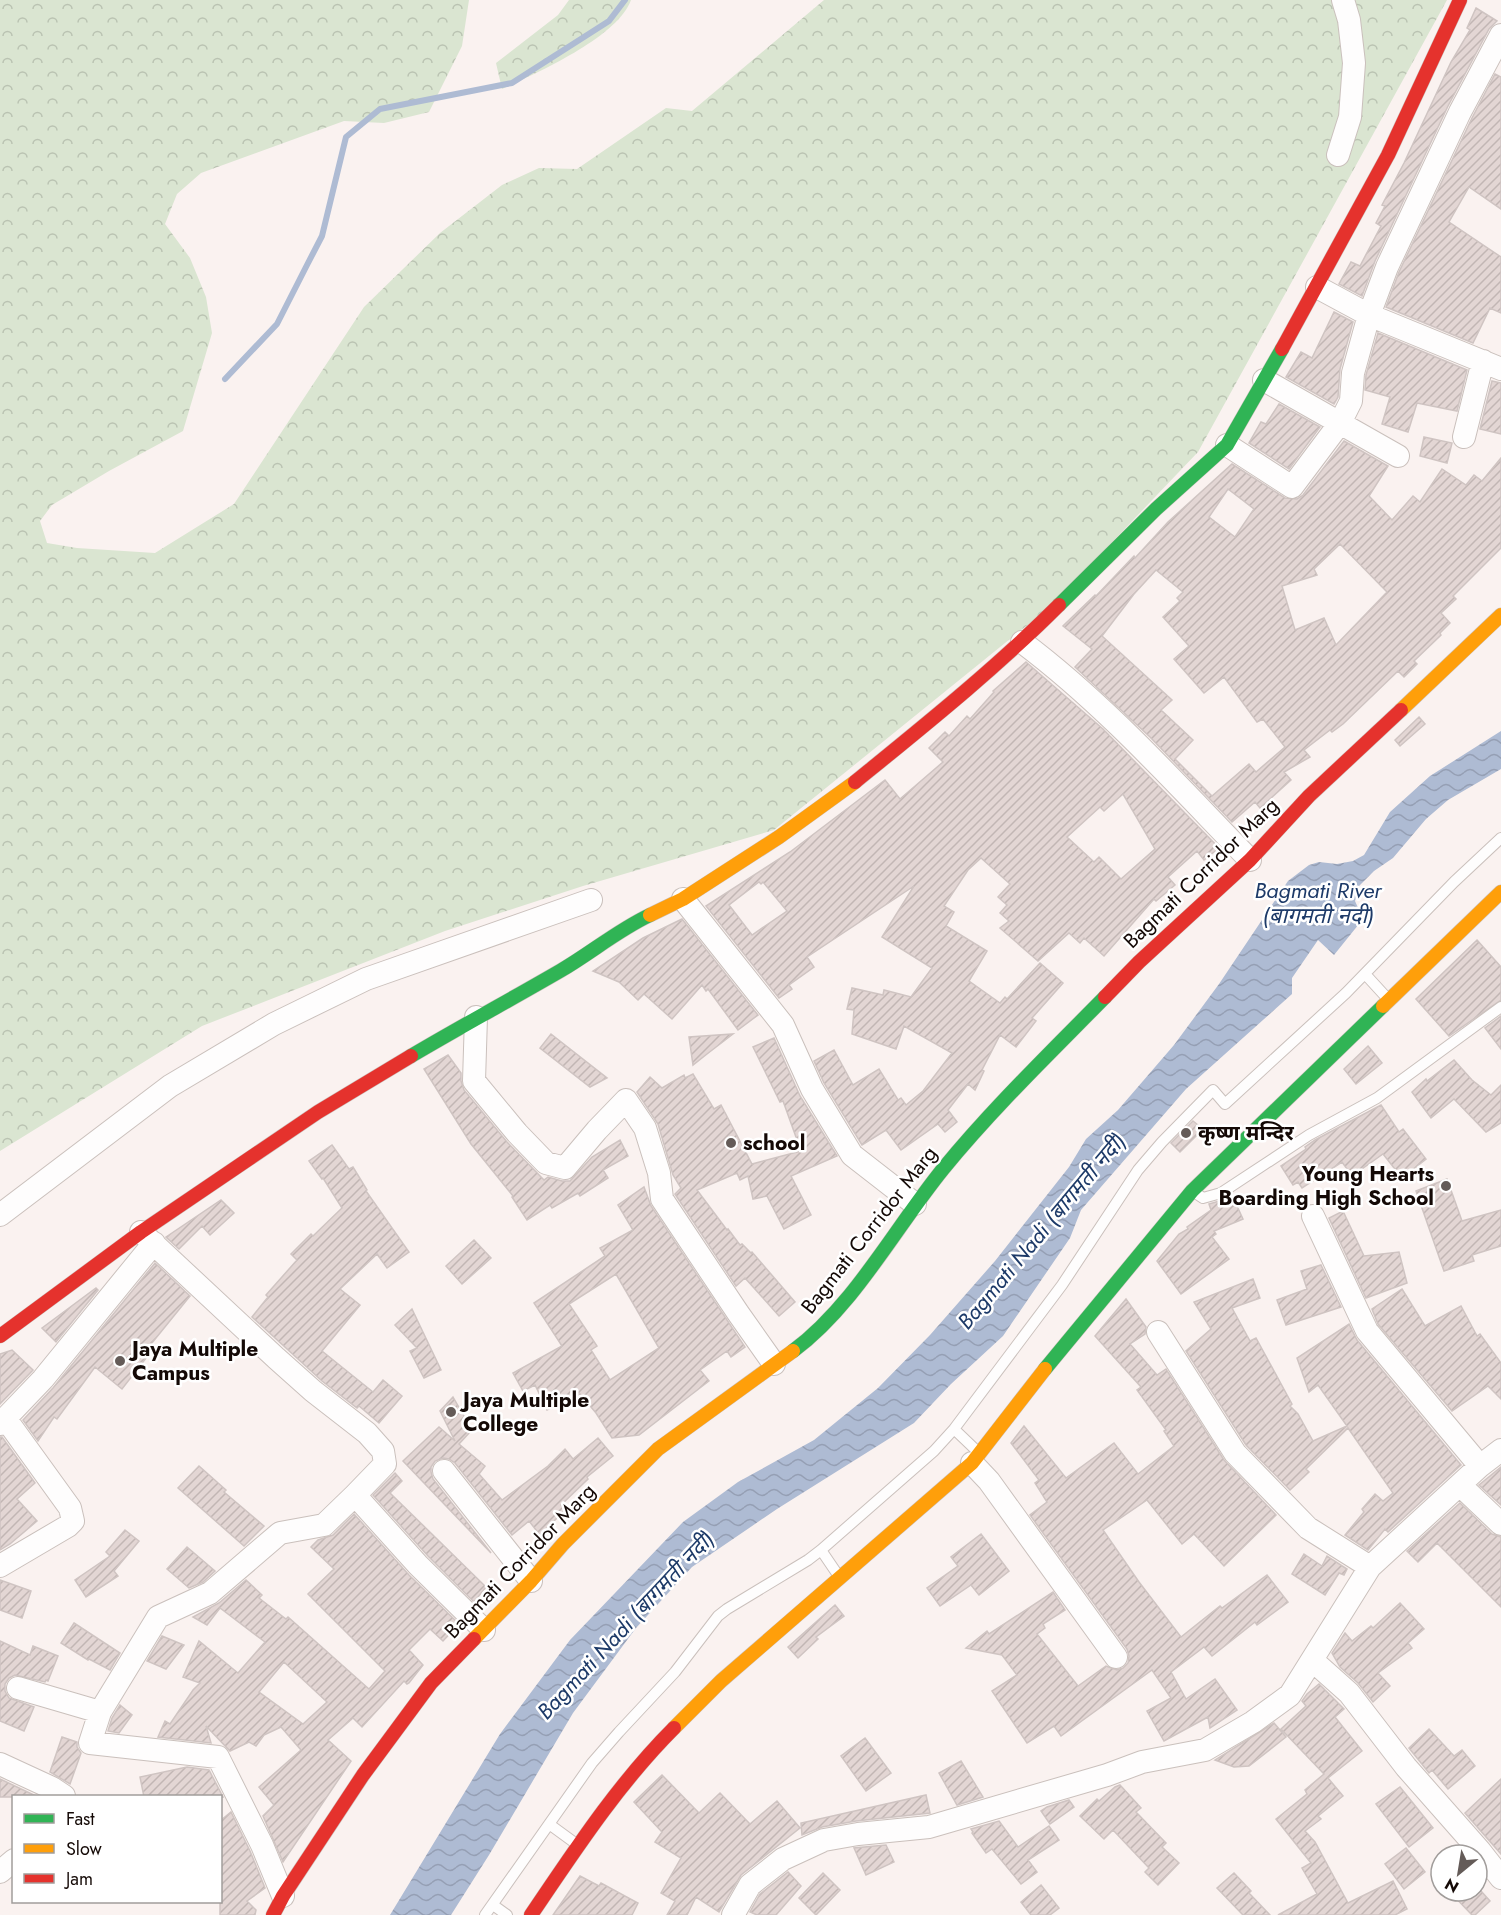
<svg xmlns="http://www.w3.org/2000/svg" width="1501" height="1915" viewBox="0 0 1501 1915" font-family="Jost,'Noto Sans Devanagari',sans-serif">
	<defs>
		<pattern id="forest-crowns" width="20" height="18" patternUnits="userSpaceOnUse" patternTransform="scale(1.5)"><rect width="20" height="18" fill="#dae5d1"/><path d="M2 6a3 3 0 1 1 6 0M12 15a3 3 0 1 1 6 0" fill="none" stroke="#bac3b2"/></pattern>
		<pattern id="water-waves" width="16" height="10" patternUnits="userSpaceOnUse" patternTransform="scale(1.5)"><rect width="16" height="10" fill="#aebbd3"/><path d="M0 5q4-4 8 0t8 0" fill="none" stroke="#959fb4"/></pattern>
		<pattern id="building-hatch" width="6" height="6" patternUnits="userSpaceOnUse" patternTransform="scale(1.5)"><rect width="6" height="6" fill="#e3d6d4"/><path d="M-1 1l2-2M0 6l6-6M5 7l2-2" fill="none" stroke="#c2b6b4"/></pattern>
	</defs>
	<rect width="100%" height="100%" fill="#faf2f0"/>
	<!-- forest -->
	<path fill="url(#forest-crowns)" d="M0,0H469L462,46L429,112L384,123L344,121L201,173L177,194L165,224L190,258L206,297L212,333L183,431L109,471L52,505L40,521L47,543L77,548L155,553L234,504L364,307L440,233L502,185L539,168L577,169L666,108L692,111L824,0H1447L1198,452L1052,605L774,830L583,886L445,931L202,1026L0,1151Z
		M569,0H631C618,37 537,73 502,89L496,63L558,15Z"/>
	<!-- water -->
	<path fill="url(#water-waves)" d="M1501,731V769L1448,800L1426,819L1393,858L1374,871L1359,886L1355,901L1363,919L1334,955L1318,940L1292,978V994L1186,1089L1081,1210L1070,1238L1003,1336L951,1384L914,1423L777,1509L692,1567L636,1628L573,1713L489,1855L451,1915H390L500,1734L570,1640L683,1522L738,1482L814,1440L878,1388L930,1335L995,1261L1069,1167L1086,1139L1118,1110L1174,1045L1219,984L1288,881L1309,865L1319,862L1337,864L1353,861L1364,855L1390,812L1430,776Z"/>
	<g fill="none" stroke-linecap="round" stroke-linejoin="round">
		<!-- stream -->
		<path stroke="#aebbd3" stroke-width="6" d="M225,379L277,324L307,265L322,236L346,137L380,109L512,83L609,21L625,0"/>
	</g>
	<!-- building -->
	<path fill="url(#building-hatch)" stroke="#cfc4c2" stroke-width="1.5" fill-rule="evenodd" d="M1476,8L1497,21L1489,29L1448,106L1375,261L1362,296L1339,284L1351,262L1360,266L1381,226L1376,223L1385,206L1382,205L1404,163L1451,62L1470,30L1467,28Z
		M1495,74L1501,77V209L1469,187L1449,222L1501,257V313L1490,308L1473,343L1386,307L1399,272L1472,118Z
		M1334,312L1353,322L1340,369L1338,397L1334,404L1286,377L1301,352L1312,358Z
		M1378,333L1467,370L1457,411L1417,403L1408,432L1382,424L1390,397L1365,390L1366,375Z
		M1492,381L1501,383V434L1480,429Z
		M1279,404L1320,427L1289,469L1249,443L1261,422L1266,424Z
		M1424,437L1452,443L1447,463L1420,456Z
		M1344,441L1388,466L1369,496L1392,520L1413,496L1420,502L1442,469L1466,485L1474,475L1482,481L1501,458V548L1453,596L1456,599L1441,613L1450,623L1440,633L1441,635L1414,661L1417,664L1404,677L1398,671L1343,724L1332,732L1330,730L1304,750L1310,757L1284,772L1291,780L1260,808L1255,802L1232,822L1150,737L1075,667L1092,649L1063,626L1095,595L1096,596L1134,556L1135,558L1168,522L1232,464L1285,498L1297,499L1303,495ZM1228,489L1254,509L1235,537L1209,517ZM1340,544L1387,592L1336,645L1324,618L1295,630L1282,586L1317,575L1314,569ZM1156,570L1183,592L1177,598L1180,601L1163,617L1189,646L1174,659L1204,693L1224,677L1257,722L1263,719L1285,747L1256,772L1249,764L1212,796L1175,759L1193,740L1161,710L1172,700L1102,636L1134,594Z
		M1026,662L1103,729L1219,848L1204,860L1197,851L1168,877L1175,885L1156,901L1154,899L1104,956L1084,938L1080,943L1069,933L1038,961L1000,928L1009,921L1000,913L1007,905L998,897L1010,884L981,858L968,870L944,906L954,912L946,926L987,951L969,981L1000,1003L1005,997L1007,999L1040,963L1063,983L1032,1018L1036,1021L1016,1047L1000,1035L982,1070L984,1071L975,1090L968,1084L948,1110L957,1122L945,1132L938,1124L901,1150L886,1130L862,1145L824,1083L814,1061L834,1050L853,1085L879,1069L898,1100L901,1098L906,1105L923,1091L952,1053L904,1026L896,1049L852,1034L854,1010L847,1009L852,988L883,995L884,990L911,997L932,968L882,937L914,886L807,957L814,967L789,985L792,989L779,998L706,906L790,852L885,780L900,799L943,762L929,748L945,732L949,736L967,716L970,719L994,692L993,691ZM1123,794L1155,849L1121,879L1099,857L1094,862L1067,837L1100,807L1104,811ZM759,882L761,884L763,882L787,911L752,935L729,905Z
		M1419,717L1425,724L1400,746L1395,740Z
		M682,919L758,1015L738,1030L708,989L706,991L702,985L672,1019L644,994L638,1000L619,982L593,971L643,938Z
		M1477,940L1501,967V1000L1449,1036L1416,999Z
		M1501,1016V1049L1485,1028Z
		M551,1034L607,1078L590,1087L540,1048Z
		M733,1034L707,1054L693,1065L689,1037Z
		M774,1038L800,1096L837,1156L791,1176L811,1215L784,1229L767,1196L753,1199L748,1176L740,1180L737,1173L697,1190L727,1230L728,1229L740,1245L742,1244L751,1253L752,1252L795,1302L779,1316L745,1278L736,1286L675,1194L681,1188L673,1175L658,1124L637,1092L650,1077L662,1088L684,1075L685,1078L693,1074L714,1109L721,1105L752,1164L801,1151L783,1101L780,1102L753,1047Z
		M1368,1046L1382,1063L1356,1084L1344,1069Z
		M448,1055L461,1073V1081L464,1090L507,1142L544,1180L548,1177L562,1181H570L592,1157L620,1140L628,1156L603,1170L608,1178L580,1196L578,1193L552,1208L550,1205L527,1220L512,1197L513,1196L471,1144L424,1069Z
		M1454,1060L1472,1080L1491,1095L1501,1085V1123L1486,1132L1454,1099L1431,1118L1412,1092L1426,1079L1427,1081Z
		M1381,1105L1399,1132L1403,1129L1426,1159L1402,1178L1383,1154L1352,1176L1342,1162L1302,1188L1298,1182L1293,1185L1281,1166L1306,1149L1305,1147L1315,1140Z
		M1193,1121L1203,1129L1180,1152L1171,1143Z
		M332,1145L349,1169L353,1167L367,1190L366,1191L409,1252L387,1268L377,1254L340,1289L360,1305L322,1351L373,1392L383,1380L402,1396L379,1423L359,1406L357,1408L322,1381L252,1317L268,1297L266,1295L297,1260L291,1254L311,1234L313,1236L342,1208L323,1178L322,1179L309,1161Z
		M1447,1179L1462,1221L1501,1210V1246L1472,1255L1474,1261L1444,1271L1416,1191Z
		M644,1187L651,1206L745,1347L731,1357L727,1351L700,1370L709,1381L639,1435L612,1438L596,1413L580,1394L547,1410L535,1385L523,1391L513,1373L562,1346L534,1303L605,1256L600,1248L633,1230L618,1205ZM616,1274L659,1348L610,1380L591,1350L597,1346L569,1304Z
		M1232,1195L1243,1219L1214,1231L1216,1234L1212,1237L1229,1259L1181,1294L1157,1261L1179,1234L1188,1229L1187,1227L1211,1210L1209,1204L1223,1200Z
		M221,1200L234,1213L210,1235L202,1226L179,1249L166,1237Z
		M1343,1211L1364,1256L1399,1252L1407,1283L1366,1298L1329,1218Z
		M474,1240L491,1258L462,1284L446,1266Z
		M155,1263L190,1296L143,1354L147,1357L122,1389L95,1367L57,1419L54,1417L38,1441L23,1420L53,1388Z
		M1321,1265L1341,1307L1286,1325L1277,1300L1307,1289L1301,1271Z
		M1253,1279L1260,1298L1232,1308L1250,1341L1256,1338L1292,1404L1290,1406L1298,1414L1313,1441L1347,1426L1318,1385L1309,1392L1297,1358L1349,1324L1357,1340L1461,1465L1388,1532L1385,1529L1368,1550L1345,1535L1364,1512L1362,1509L1375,1494L1383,1501L1393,1493L1348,1428L1306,1469L1309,1472L1290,1490L1246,1445L1186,1351L1211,1329L1194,1302Z
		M96,1288L98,1290L56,1342L42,1328Z
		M1402,1289L1425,1326L1461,1306L1477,1336L1480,1334L1501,1363V1399L1488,1386L1452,1411L1378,1324L1372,1309Z
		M1126,1299L1146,1327L1145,1334L1130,1344L1157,1375L1166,1369L1224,1460L1276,1515L1224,1566L1194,1534L1182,1544L1147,1500L1103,1530L1139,1582L1181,1637L1220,1606L1222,1608L1267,1575L1288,1602L1257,1625L1255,1622L1212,1656L1204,1647L1171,1672L1186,1699L1215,1679L1237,1710L1210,1728L1208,1717L1164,1741L1147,1711L1171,1698L1152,1670L1061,1736L1054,1726L1027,1743L992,1691L1017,1675L1002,1655L966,1648L987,1631L989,1634L1053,1592L1065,1610L1043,1624L1045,1628L1037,1634L1078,1686L1106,1666L1117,1670L1123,1668L1128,1663L1129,1656L1127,1649L1030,1515L1047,1502L1035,1483L1039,1480L1011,1443L1024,1426L1066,1478L1114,1443L1138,1474L1174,1446L1164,1431L1166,1430L1137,1390L1141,1387L1095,1336Z
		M412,1309L441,1370L424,1378L410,1351L417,1348L395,1325Z
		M12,1350L33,1370L0,1404V1354Z
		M453,1397L472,1430L459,1444L485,1466L479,1474L502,1500L548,1466L565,1449L573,1459L598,1438L613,1456L587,1477L588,1479L561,1505L565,1510L540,1535L529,1521L512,1535L455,1463L449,1459L443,1458L435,1461L431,1467V1472L433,1479L491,1553L403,1461L439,1427L455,1441L440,1411Z
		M0,1437H2L35,1483L17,1499L37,1521L10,1544L0,1550Z
		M199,1466L226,1490L224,1492L264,1526L244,1546L178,1488Z
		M1501,1467V1505L1479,1485Z
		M395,1473L402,1481L390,1493L486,1587L474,1602L428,1556L373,1495Z
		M1460,1503L1492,1534L1501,1537V1607L1437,1543L1418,1562L1407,1551Z
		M354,1514L409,1575L459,1624L443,1641L430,1629L409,1650L423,1665L409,1683L407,1684L404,1681L362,1727L353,1718L328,1740L351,1761L283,1862L263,1816L274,1805L259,1787L301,1750L281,1727L264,1735L256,1746L249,1742L230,1751L206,1726L211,1743L158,1737L165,1721L170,1724L193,1690L200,1683L183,1677L199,1641L238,1673L265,1642L220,1608L207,1625L193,1617L219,1603L246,1580L262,1595L259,1598L286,1619L288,1617L369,1689L385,1671L308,1594L334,1569L311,1547L318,1540L333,1535ZM284,1662L327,1702L303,1724L259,1692Z
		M125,1530L139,1541L114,1571L118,1576L86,1597L75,1580L110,1556L106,1552Z
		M981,1534L1009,1571L979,1595L971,1585L940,1606L927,1588L958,1566L951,1557Z
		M187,1547L215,1571L203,1582L189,1588L167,1569Z
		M1304,1554L1322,1566L1327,1556L1347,1569L1344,1575L1339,1573L1325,1595L1292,1574Z
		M0,1580L31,1591L22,1618L0,1610Z
		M1400,1603L1424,1629L1408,1643L1412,1648L1378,1673L1390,1686L1373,1702L1358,1683L1340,1667L1332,1653L1345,1633L1352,1641L1371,1626L1373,1628Z
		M835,1605L844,1616L816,1637L818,1639L798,1658L788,1647Z
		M74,1623L120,1653L110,1670L89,1659L88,1660L61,1643Z
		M162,1636L184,1645L166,1669L147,1661Z
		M0,1641L30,1655L33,1646L58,1656L48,1681L46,1680L45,1682L15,1675L9,1678L5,1684V1691L9,1698L34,1707L24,1731L0,1721Z
		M1319,1684L1344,1709L1335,1717L1362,1751L1328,1778L1343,1796L1318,1816L1321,1819L1305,1831L1315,1842L1348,1903L1393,1881L1407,1909L1395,1915H1278L1317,1894L1302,1868L1311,1863L1276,1819L1307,1794L1305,1790L1324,1774L1281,1729L1306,1706L1302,1701L1307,1694Z
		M120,1705L132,1715L119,1733L108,1731L112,1718Z
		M1274,1723L1286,1737L1249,1766L1234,1767L1215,1760Z
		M1429,1729L1454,1756L1462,1750L1475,1766L1448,1789L1432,1770L1429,1773L1409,1748Z
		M62,1737L77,1742V1747L81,1753L70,1784L50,1772Z
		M865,1738L891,1773L866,1791L841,1756Z
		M961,1761L983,1797L957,1805L939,1773Z
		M187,1767L209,1770L223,1797H144L140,1777Z
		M662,1775L699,1813L720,1793L750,1824L777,1801L800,1828L741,1875L719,1912L696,1897L687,1915H667L675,1901L661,1893L681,1858L655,1842L662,1832L634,1802Z
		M0,1779L38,1797H0Z
		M1501,1779V1854L1465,1813Z
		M1120,1785L1141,1808L1136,1812L1166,1843L1162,1847L1179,1863L1158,1885L1145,1872L1149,1868L1113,1830L1104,1839L1080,1816L1097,1799L1099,1801L1115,1787Z
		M1400,1787L1433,1828L1409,1847L1376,1804Z
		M926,1795L930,1813L856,1821L822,1827L802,1835L801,1823Z
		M1069,1800L1074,1807L1050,1824L1041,1811L1047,1807Z
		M231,1812L250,1851L265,1888L247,1901L256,1910L255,1915H220V1821Z
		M999,1821L1018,1847L1049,1826L1059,1840L1028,1860L1037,1872L1021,1884L992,1849L986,1853L972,1833L973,1832L971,1829Z
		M886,1845L894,1862L866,1875L854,1848Z
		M1406,1848L1425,1872L1404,1889L1385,1864Z
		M788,1872L801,1886L776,1915H757L750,1912L760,1894Z
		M823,1873L840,1890L816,1915L799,1898Z
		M1234,1873L1251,1891L1249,1893L1270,1915H1243L1217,1888Z
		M580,1876L599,1886L601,1883L638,1903L632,1915H553Z
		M1041,1885L1059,1908L1050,1915H1031L1021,1902Z
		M1449,1891H1481L1490,1901L1475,1915H1472Z"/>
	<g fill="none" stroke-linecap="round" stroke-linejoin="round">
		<defs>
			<path id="lane" d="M1365,974L1387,998
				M1197,1194L1203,1198L1221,1193L1309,1135L1377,1098L1501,1007
				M954,1429L978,1452
				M821,1550L838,1575
				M549,1824L575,1843
				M493,1905L507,1915
				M485,1915L592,1763L619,1732L675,1672L718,1616L727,1609L808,1560L821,1550L934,1451L954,1429L1062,1285L1138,1170L1162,1142L1213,1090L1225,1104L1346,993L1454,882L1501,838"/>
			<path id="street" d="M1338,155L1350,117L1354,63L1349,20L1343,0
				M1317,287L1369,315L1501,369
				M1264,380L1398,456
				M1464,437L1483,361
				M1227,445L1292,487L1340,423L1351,401L1353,373L1369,315L1387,267L1460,112L1501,35
				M1022,642C1106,705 1177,785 1250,860
				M683,899L783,1025L812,1089L852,1155L915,1204
				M476,1017L474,1081L517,1133L546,1163L565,1168L597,1130L626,1100L645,1128L659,1173L662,1199L738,1313L774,1364
				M0,1215L170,1086L274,1024L366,979L591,900
				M1313,1216L1367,1331L1480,1466
				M141,1232L276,1358L313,1391L367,1433L383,1451L385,1464L355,1495L418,1565L484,1630
				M1158,1332L1235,1453L1308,1528L1370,1567
				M0,1424L43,1379L154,1243
				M972,1463L989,1481L1116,1657
				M444,1471L531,1581
				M1460,1485L1501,1524
				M0,1566L68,1526L73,1521L70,1508L5,1418
				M1312,1660L1349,1693L1406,1767L1480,1851L1501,1878
				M18,1688L100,1712
				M0,1764L52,1788L64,1796
				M0,1872L14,1860
				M283,1896L262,1845L218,1757L90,1743L100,1712L158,1617L210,1593L280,1533L324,1525L355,1495
				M733,1915L750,1885L783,1859L824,1840L858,1834L929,1827L1107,1775L1142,1762L1205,1750L1253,1722L1290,1695L1370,1567L1480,1466L1501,1450"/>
			<path id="fast" d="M1059,605L1156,509L1227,445L1282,349
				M411,1056C460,1027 510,1000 560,971C591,953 618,930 650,915
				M793,1351C854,1306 895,1228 943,1169C993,1108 1050,1053 1105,997
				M1045,1369L1192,1191L1383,1006"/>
			<path id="slow" d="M1401,710L1501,615
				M650,915L683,899L779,837L855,782
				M1383,1006L1501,892
				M474,1639L531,1581L563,1544L658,1449L793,1351
				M674,1728L721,1681L972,1463L1045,1369"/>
			<path id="jam" d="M1282,349L1388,155L1460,0
				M855,782C925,725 995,669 1059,605
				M1105,997L1139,962L1250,860L1309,796L1401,710
				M0,1336L141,1232L318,1112L411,1056
				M273,1915L283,1896L363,1775L431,1683L474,1639
				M531,1915C575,1850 618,1784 674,1728"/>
		</defs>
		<!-- lane casing -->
		<use href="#lane" stroke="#cac0bc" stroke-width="12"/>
		<!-- street casing -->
		<use href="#street" stroke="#cac0bc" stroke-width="24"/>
		<!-- fast casing -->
		<use href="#fast" stroke="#cac0bc" stroke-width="15"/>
		<!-- slow casing -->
		<use href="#slow" stroke="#cac0bc" stroke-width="15"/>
		<!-- jam casing -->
		<use href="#jam" stroke="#cac0bc" stroke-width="15"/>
		<!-- lane -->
		<use href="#lane" stroke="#fefdfd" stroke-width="10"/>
		<!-- street -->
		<use href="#street" stroke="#fefdfd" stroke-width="22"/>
		<!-- fast -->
		<use href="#fast" stroke="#30b455" stroke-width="14"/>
		<!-- slow -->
		<use href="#slow" stroke="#ff9f0a" stroke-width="14"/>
		<!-- jam -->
		<use href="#jam" stroke="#e5322d" stroke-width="14"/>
	</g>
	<!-- markers -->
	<g fill="#645b58" stroke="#fff" stroke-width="2">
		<circle cx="1186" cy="1133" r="6"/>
		<circle cx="731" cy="1143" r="6"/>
		<circle cx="1446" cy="1186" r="6"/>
		<circle cx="120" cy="1361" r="6"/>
		<circle cx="451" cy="1412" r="6"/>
	</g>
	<g text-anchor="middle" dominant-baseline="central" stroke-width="5" stroke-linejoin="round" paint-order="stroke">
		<!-- street labels -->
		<g font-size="21" fill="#140906" stroke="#fff">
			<text transform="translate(1201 873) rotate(-44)">Bagmati Corridor Marg</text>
			<text transform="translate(869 1230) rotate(-52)">Bagmati Corridor Marg</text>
			<text transform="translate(520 1561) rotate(-46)">Bagmati Corridor Marg</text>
		</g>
		<!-- poi labels -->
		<g font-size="21" font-weight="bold" fill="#140906" stroke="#fff" text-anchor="start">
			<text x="1198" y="1133">कृष्ण मन्दिर</text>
			<text x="743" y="1143">school</text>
			<text x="1434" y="1174" text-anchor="end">Young Hearts<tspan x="1434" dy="24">Boarding High School</tspan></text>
			<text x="132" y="1349">Jaya Multiple<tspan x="132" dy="24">Campus</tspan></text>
			<text x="463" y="1400">Jaya Multiple<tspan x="463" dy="24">College</tspan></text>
		</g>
		<!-- water labels -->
		<g font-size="22" font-style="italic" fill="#1d3a68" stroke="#fff">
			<text x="1318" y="890">Bagmati River<tspan x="1318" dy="25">(बागमती नदी)</tspan></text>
			<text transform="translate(1041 1231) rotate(-50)">Bagmati Nadi (बागमती नदी)</text>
			<text transform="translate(625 1625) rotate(-47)">Bagmati Nadi (बागमती नदी)</text>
		</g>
	</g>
	<!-- legend -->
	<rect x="12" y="1795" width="210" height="108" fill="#ffffff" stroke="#a19d9b" stroke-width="1.5"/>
	<rect x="24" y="1814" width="30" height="9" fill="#30b455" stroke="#a19d9b" stroke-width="1.5"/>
	<text x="66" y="1825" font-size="18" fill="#140906">Fast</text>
	<rect x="24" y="1844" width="30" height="9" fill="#ff9f0a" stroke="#a19d9b" stroke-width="1.5"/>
	<text x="66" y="1855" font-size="18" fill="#140906">Slow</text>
	<rect x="24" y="1874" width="30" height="9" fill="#e5322d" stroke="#a19d9b" stroke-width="1.5"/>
	<text x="66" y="1885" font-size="18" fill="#140906">Jam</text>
	<!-- north arrow -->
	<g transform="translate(1459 1873) rotate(210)"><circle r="28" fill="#ffffff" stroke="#a19d9b" stroke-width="1.5"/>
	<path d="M0-4.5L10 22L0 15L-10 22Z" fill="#645b58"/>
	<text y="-9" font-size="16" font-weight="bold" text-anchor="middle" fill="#140906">N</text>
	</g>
</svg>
